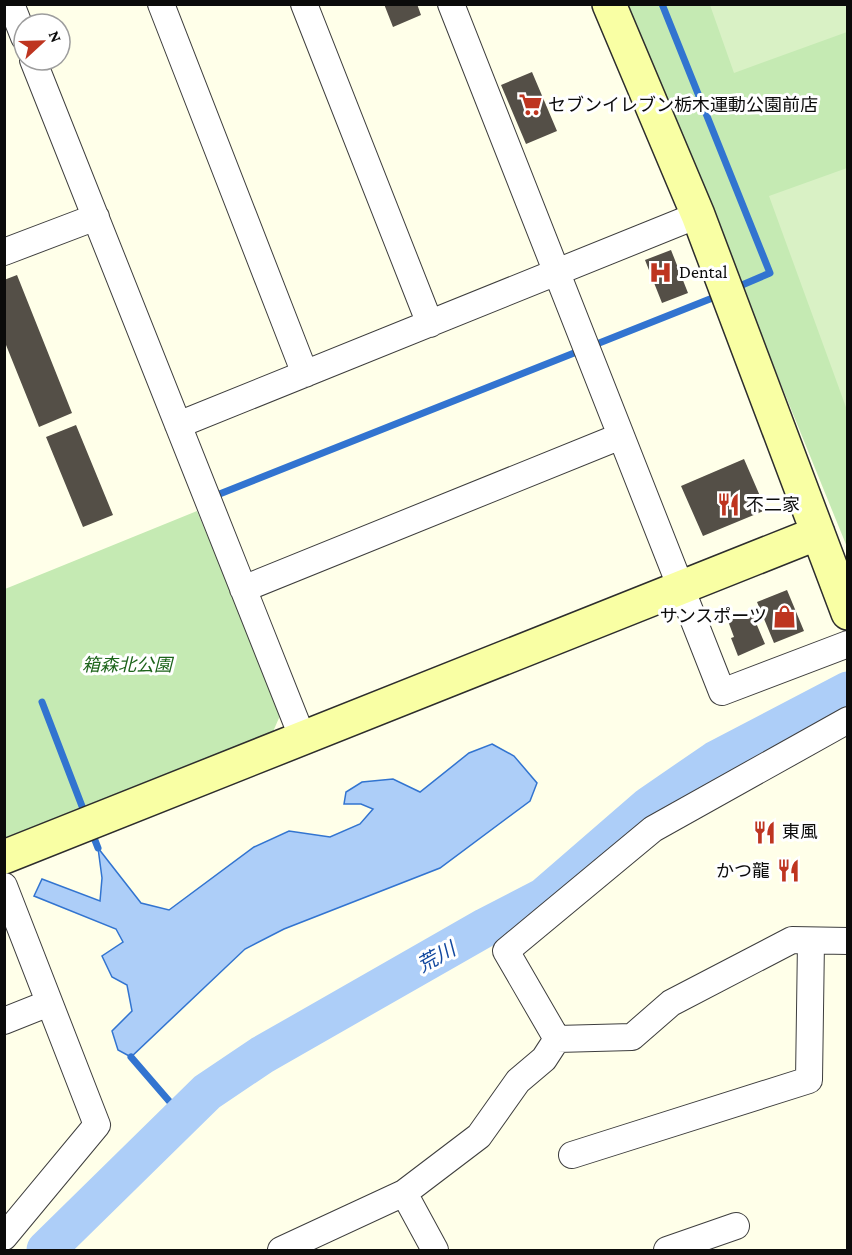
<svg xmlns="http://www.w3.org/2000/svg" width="852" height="1255" viewBox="0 0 852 1255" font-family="'Crimson Pro','Noto Sans JP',serif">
	<rect width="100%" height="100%" fill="#ffffe9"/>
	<!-- green -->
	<path fill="#c5eab3" d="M627,5H847V547Z
		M197,511L282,711L272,734L5,838V589Z"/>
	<!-- pitch -->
	<path fill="#d9f1c5" d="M710,5H847V32L734,73Z
		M847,168H848L847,410L769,196Z"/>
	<!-- water -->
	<path fill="#adcef8" stroke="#3274d0" stroke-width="1.5" d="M492,744L514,756L537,783L530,801L440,868L284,929L245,949L131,1057L118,1050L112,1031L132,1011L127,985L112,977L102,956L123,942L116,929L34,896L42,879L100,901L102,878L98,848L141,903L169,910L254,847L289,831L330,837L360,824L373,809L361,804H344L346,792L362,782L393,779L420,792L469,753Z"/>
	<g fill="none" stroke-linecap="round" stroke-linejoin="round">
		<!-- stream -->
		<path stroke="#3274d0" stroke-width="7" d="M662,4L770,273L735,288
			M212,497L720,295
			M42,702L85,814
			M91,830L98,848
			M131,1057L182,1116"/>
		<!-- river -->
		<path stroke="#adcef8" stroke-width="39" d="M46,1250L207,1092L262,1055L486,927L544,897L649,806L716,760L848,691"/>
	</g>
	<!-- building -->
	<path fill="#544f47" d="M384,4H417L421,15L393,27Z
		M532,72L557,131L526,144L501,85Z
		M671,250L688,293L662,303L645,260Z
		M17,275L72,413L39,427L4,340V280Z
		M76,425L113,515L83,527L46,437Z
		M744,459L766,510L703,536L681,486Z
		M787,590L804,631L774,643L757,602Z
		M751,611L765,644L738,656L731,638L734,637L728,621Z"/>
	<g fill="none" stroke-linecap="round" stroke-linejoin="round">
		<defs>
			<path id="street" d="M11,4L24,37
				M161,4L305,374
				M304,4L430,324
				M451,4L722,692L848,644
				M33,60L303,739
				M4,252L96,217
				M178,425L698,215
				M243,589L621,436
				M4,886L97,1125L4,1237
				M4,1021L49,1003
				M557,1039L506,951L653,829L848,720
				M572,1155L809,1080L811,941
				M404,1193L435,1250
				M281,1250L404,1193L479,1136L518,1081L544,1059L557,1039L632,1037L671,1003L792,940L848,941
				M667,1250L736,1226"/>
			<path id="secondary" d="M609,4L698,215L848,613
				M4,857L818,533"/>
		</defs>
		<!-- street casing -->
		<use href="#street" stroke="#3e3e3e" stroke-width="28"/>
		<!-- secondary casing -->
		<use href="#secondary" stroke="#2d2d2d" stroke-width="36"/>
		<!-- street -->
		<use href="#street" stroke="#fff" stroke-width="26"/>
		<!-- secondary -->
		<use href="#secondary" stroke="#f9ffa4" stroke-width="33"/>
	</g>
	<!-- icons -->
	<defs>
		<symbol id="supermarket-bare" viewBox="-9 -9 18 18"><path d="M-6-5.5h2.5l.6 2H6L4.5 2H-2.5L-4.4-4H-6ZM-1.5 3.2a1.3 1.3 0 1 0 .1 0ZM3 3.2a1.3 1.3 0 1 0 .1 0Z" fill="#be3520" stroke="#fff" stroke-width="2.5" paint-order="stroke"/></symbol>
		<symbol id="hospital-bare" viewBox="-9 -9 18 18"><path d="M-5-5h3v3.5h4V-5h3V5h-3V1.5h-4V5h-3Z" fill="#be3520" stroke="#fff" stroke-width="2.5" paint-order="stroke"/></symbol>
		<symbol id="restaurant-bare" viewBox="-9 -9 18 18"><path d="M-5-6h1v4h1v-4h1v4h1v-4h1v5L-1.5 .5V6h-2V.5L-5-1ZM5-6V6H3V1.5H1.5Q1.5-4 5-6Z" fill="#be3520" stroke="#fff" stroke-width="2.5" paint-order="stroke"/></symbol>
		<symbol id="shop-bare" viewBox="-9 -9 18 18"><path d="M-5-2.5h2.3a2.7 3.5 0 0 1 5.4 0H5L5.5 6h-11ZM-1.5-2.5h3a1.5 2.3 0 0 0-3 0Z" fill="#be3520" stroke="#fff" stroke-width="2.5" paint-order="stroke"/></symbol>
	</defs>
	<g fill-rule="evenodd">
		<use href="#supermarket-bare" x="514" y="88" width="33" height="33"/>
		<use href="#hospital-bare" x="644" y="256" width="33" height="33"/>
		<use href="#restaurant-bare" x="712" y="488" width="33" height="33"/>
		<use href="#shop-bare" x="768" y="600" width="33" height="33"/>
		<use href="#restaurant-bare" x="748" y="816" width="33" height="33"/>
		<use href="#restaurant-bare" x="772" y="854" width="33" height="33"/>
	</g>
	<g text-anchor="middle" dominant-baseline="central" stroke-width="6" stroke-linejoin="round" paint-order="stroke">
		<!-- poi labels -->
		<g font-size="18" fill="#0b0b0b" stroke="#fff" text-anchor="start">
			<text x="548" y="105">セブンイレブン栃木運動公園前店</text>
			<text x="679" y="272">Dental</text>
			<text x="746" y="505">不二家</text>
			<text x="767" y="616" text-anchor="end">サンスポーツ</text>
			<text x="782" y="832">東風</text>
			<text x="770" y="871" text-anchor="end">かつ龍</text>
		</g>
		<!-- park labels -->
		<g font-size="18" font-style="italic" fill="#1d641b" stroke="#fff">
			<text x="127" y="665">箱森北公園</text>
		</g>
		<!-- water labels -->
		<g font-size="20" font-style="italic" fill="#12489f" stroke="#fff">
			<text transform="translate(436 957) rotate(-29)">荒川</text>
		</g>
	</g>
	<!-- border -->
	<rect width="852" height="1255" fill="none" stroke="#0b0b0b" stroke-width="12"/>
	<!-- north arrow -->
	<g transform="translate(42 42) rotate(68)"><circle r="28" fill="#ffffff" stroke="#9d9d9d" stroke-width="1.5"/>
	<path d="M0-4.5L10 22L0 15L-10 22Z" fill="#be3520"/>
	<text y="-9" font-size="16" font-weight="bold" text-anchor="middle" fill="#0b0b0b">N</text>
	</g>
</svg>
